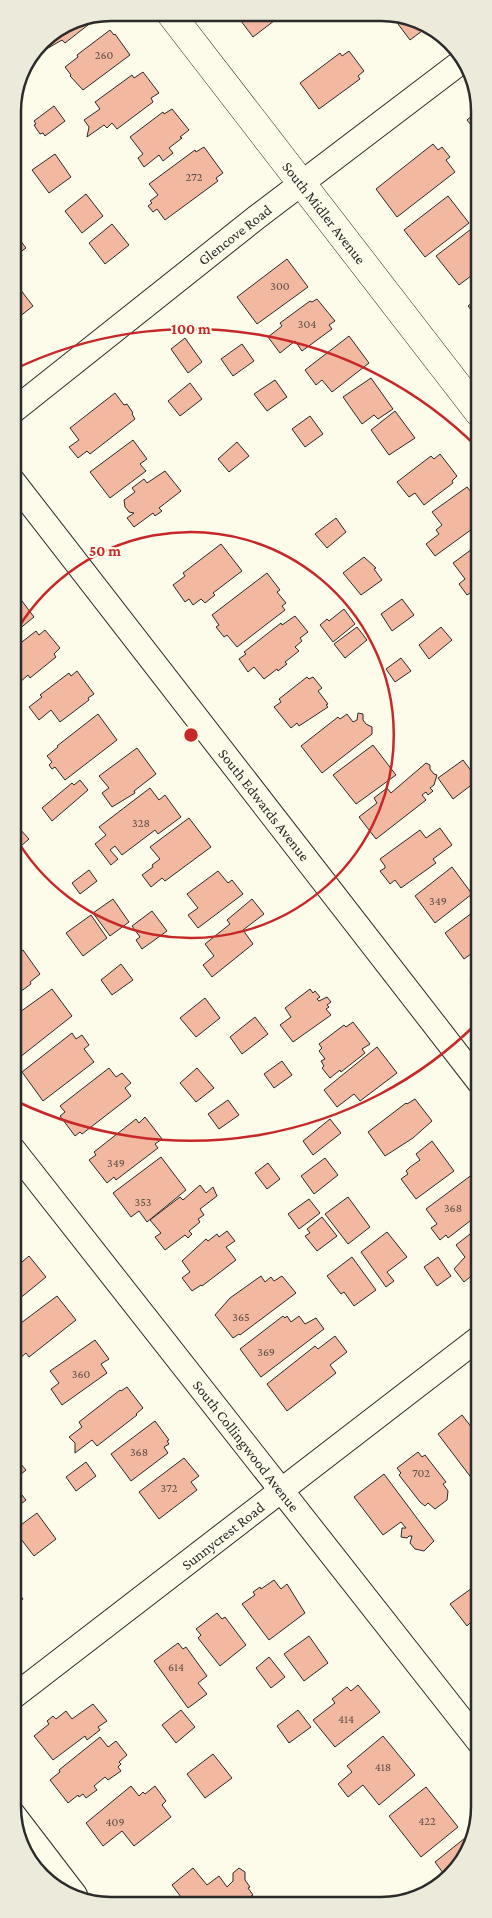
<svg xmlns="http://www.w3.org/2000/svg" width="492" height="1918" viewBox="0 0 492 1918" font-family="'Crimson Pro',serif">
	<rect width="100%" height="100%" fill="#fdfbea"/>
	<!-- building -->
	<path fill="#f2b8a0" stroke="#2b2b2b" d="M235,13L283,14L253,37Z
		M102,14L65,43L62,40L43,51L39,46L42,41L74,20Z
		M394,14H400L426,28L410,40L392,16Z
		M110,30L114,35L115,34L130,55L83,90L70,76L71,75L65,67L78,57L77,55Z
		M349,51L364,71L358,76L360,79L319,109L300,83L340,53L342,56Z
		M143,72L159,93L151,98L153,102L117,129L112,123L107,128L104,125L87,137L89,127L84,120L100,109L95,102L132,75L134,78Z
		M54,106L65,121L45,136L43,133L40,134L34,125L36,124L34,121Z
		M172,109L189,130L180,137L182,138L169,148L173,153L163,161L159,155L144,167L138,158L143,154L130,137L163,112L164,114Z
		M479,110V135L467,120Z
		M433,144L438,150L442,147L450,157L446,160L455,172L397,217L376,189Z
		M204,147L223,173L216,178L218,181L165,220L157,209L153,212L148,206L152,203L150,201L158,195L149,184L195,150L196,152Z
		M55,154L71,177L49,193L32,170Z
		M86,194L103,216L82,233L65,211Z
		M448,196L469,223L425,257L404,230Z
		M479,223V270L459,285L436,256Z
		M112,224L129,245L105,264L89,243Z
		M13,231L26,248L13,257Z
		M287,259L308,287L257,324L237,297Z
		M13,280L33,306L19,317L21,320L13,327Z
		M479,297V320L468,306Z
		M317,299L335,321L329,325L332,329L302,351L295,341L280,353L268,337L282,326L280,323L310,301L312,302Z
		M349,336L369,363L332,392L322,380L316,385L305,370Z
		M185,338L202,362L188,373L171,349Z
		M242,344L254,361L233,376L221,359Z
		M371,378L393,409L378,419L374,415L362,424L343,397Z
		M275,380L287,397L267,411L254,394Z
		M190,383L202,399L180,416L168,401Z
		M115,393L124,405L127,404L133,413L132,414L135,419L90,454L87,451L78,458L69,447L79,440L70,428Z
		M395,411L415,438L389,455L371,430Z
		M310,416L323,434L305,447L292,429Z
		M133,440L147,459L140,464L146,471L110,498L90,472Z
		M237,442L249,456L229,472L218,459Z
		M440,454L457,476L452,481L453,483L424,505L415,493L409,497L397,482L431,456L434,459Z
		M165,471L181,491L159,508L162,511L155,516L153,513L134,527L127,518L134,513L129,512L125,507L124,500L135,492L132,488L144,479L147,483Z
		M467,487L479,502V524L435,556L426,544L439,534L436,530L442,525L432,512Z
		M336,518L346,532L327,548L315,534Z
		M221,544L242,571L213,593L215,595L205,603L201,599L193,605L189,599L185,602L173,585L185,576L183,573Z
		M479,544V587L467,595L459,584L465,579L453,563Z
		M364,557L376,568L374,569L382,580L361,595L343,573Z
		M267,573L280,590L277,592L286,603L282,606L285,610L237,647L227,635L224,637L216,627L219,625L212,615Z
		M19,597L34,617L13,634V602Z
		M402,599L414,615L392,631L381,614Z
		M344,609L355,624L333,642L320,625L327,619L329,621Z
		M295,616L308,632L300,638L302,641L295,647L299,651L285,662L287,664L278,671L277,669L264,679L254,667L248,672L239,659L246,654L244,652L281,623L282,625Z
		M357,627L367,640L345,658L334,644Z
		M441,627L452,640L429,659L419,645Z
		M45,630L60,648L54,654L56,657L30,678L28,675L19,683L13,676V649L36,631L39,635Z
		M401,658L411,671L395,682L386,669Z
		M77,671L94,694L88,698L89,700L60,722L51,710L39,720L29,707L42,697L40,695L69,673L71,676Z
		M307,677L309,679L313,677L322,688L318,691L328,704L326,705L328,707L299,726L297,723L291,728L274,707L281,702L279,699Z
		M358,713L363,714V720L366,724L372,727V734L322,773L301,746L338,717L340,719L347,714L353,722L357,720Z
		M98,714L117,740L65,780L55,767L52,769L49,765L52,762L47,756L58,747L57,746Z
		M373,745L396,775L356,804L333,775Z
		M137,748L156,774L134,791L135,793L112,807L102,793L109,788L99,776Z
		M463,760L478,780L453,799L438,778Z
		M426,763L430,765V769L434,774L437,775L434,785L430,788L433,791L428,795L426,792L422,795L426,800L376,839L359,817L377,803L374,798L387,788L391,793Z
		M80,780L88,790L52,821L42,808L72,783L74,785Z
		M479,785V804L470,792Z
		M150,788L159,800L165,795L181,817L158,834L155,830L122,855L115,846L110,850L118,859L111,865L95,844L106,835L99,827Z
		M189,818L211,847L165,881L162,878L151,887L142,875L153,867L152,865L160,859L150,847Z
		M18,827L29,839L13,853V831Z
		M440,828L452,845L433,859L436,863L401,888L395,880L390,884L380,871L385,868V866L380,859L420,830L426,838Z
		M452,867L472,894L435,923L415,896Z
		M89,870L97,881L80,894L72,883Z
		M218,871L228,883L232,880L243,894L198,928L188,915L198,908L187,894Z
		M113,899L129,922L110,936L93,913Z
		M252,899L264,914L243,930L253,944L212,977L203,965L214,956L205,944L230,924L227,920Z
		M476,910L479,911V948L464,959L445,933Z
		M152,911L167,931L142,949L136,940L140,937L132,926Z
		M91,915L107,938L83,956L66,933Z
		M23,950L40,974L30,982L31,984L13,997V957Z
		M121,964L133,980L112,995L101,980Z
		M479,976V994L470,982Z
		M52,989L72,1016L15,1061L13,1059V1017Z
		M310,989L313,993L315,991L320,997L317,999L319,1001L327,997L331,1002L327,1005L329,1007L326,1009L331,1015L293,1042L280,1025L291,1017L285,1008Z
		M205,998L220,1018L196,1037L180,1018Z
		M255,1017L268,1034L242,1054L230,1037Z
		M353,1022L370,1044L362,1049L365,1053L341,1072L340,1070L330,1078L322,1068L324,1066L321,1061L325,1059L319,1051L322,1048L319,1044L344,1025L346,1027Z
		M72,1033L76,1039L82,1035L89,1045L84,1049L94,1062L43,1101L22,1072Z
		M377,1047L397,1073L360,1101L354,1094L337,1107L324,1090Z
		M282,1061L292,1075L274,1088L264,1074Z
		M109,1068L116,1077L122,1073L131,1083L125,1088L131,1096L82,1134L80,1132L75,1136L60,1116L65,1112L60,1106Z
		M197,1068L214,1088L196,1102L180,1083Z
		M415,1099L432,1121L413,1138L385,1156L368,1132L406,1103L407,1104Z
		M228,1100L239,1115L219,1129L208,1114Z
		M145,1117L162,1139L155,1144L158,1148L116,1180L114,1177L107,1183L89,1160L96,1155L94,1152L136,1119L139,1123Z
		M330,1119L341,1133L313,1155L303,1141Z
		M432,1141L454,1171L416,1199L401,1179L408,1174L406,1171L410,1167L420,1160L416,1154Z
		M161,1157L186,1190L147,1222L139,1211L131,1217L113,1193Z
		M325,1158L338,1175L314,1194L301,1176Z
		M268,1163L280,1179L267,1189L255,1173Z
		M473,1174L479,1182V1214L448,1238L446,1235L440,1240L431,1228L437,1224L426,1209Z
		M200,1185L206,1193L213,1187L217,1196L200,1209L204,1215L198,1219L200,1222L189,1231L192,1234L188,1238L185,1235L165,1250L155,1237L161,1233L150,1220L180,1197L183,1200Z
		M348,1197L370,1227L348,1244L325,1214Z
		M309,1199L320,1213L299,1229L288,1214Z
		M322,1217L337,1236L317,1251L305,1236L310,1233L307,1229Z
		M479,1227V1272L478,1273L476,1272L464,1282L454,1269L465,1257L456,1245Z
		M227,1231L235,1241L226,1247L236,1260L202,1286L201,1285L192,1291L182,1278L190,1272L182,1261L206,1239L208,1241L217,1234L219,1237Z
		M387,1232L407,1257L387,1272L394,1281L386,1287L361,1252Z
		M29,1256L46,1277L13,1304V1264L19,1259L22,1262Z
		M352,1257L376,1290L354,1306L344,1292L341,1294L327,1276Z
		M438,1257L451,1276L437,1286L424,1267Z
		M261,1276L265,1282L271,1277L274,1281L282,1276L296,1293L240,1335L239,1334L233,1338L215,1315L230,1298Z
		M57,1296L76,1320L29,1357L26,1353L14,1363L13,1329Z
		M283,1316L285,1318L287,1316L291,1322L299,1316L305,1324L316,1318L324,1329L261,1377L240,1349Z
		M335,1336L347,1352L330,1365L336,1373L287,1411L267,1384L315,1346L318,1349Z
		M95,1340L109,1359L101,1364L107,1373L62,1405L51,1389L59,1383L50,1371Z
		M127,1387L143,1408L136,1414L137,1415L97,1446L92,1440L75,1453V1443L69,1437L82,1427L79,1422L120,1390L121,1391Z
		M462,1415L479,1437V1488L438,1434Z
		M155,1421L169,1440L167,1441L169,1444L164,1447L168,1453L131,1481L111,1454Z
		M418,1452L422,1457L425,1455L446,1482L443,1484L448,1491L447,1500L435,1509L428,1503L425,1506L420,1502L399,1475L401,1473L397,1468Z
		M13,1455L26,1470L14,1480L13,1479Z
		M184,1458L199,1476L191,1482L197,1490L159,1519L139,1492Z
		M86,1462L96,1476L76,1491L66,1477Z
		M384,1474L434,1541L424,1551L415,1549L410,1543L412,1536H409L407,1538L401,1537L402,1528H406L401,1522L383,1535L354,1497Z
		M13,1484L26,1500L13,1510Z
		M37,1513L56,1539L34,1556L14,1530Z
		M274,1580L281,1589L287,1584L305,1613L269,1640L242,1604L255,1595L253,1592L260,1587L261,1589Z
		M479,1583V1634L470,1623L467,1626L450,1604Z
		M13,1586L23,1599L13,1606Z
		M217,1613L222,1619L225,1617L246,1645L220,1666L198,1638L201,1635L196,1629Z
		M309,1636L328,1663L304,1681L284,1654Z
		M178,1643L183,1649L186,1647L207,1676L198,1683L207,1694L188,1708L154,1661Z
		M269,1657L285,1677L271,1688L256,1668Z
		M358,1685L380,1712L335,1747L313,1720L335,1703L332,1699L347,1687L351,1691Z
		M93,1704L107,1721L98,1727L100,1730L87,1740L85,1736L53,1760L34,1736L49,1724L47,1721L53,1716L56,1719L66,1711L72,1719Z
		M181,1710L195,1727L176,1743L162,1725Z
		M298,1710L311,1727L289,1743L277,1726Z
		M383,1736L415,1775L379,1805L363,1785L348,1797L338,1784L352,1772L347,1766Z
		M100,1737L108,1747L116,1741L127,1755L119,1762L121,1764L118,1767L121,1771L108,1780L105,1777L94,1786L97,1790L86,1798L83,1794L79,1797L78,1795L68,1803L50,1780L60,1772L59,1770Z
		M213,1754L232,1778L205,1798L187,1774Z
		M131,1786L139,1796L143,1792L145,1794L155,1786L166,1801L162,1805L171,1817L134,1846L122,1831L103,1846L86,1823Z
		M426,1787L458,1827L421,1857L389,1816Z
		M465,1838L468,1841L455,1872L446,1877L435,1862Z
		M193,1868L207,1885L219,1876L227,1887L233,1881V1873L239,1868L245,1872V1880L250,1887L248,1888L253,1895L251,1896L256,1902L255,1904H180L184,1901L172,1885Z"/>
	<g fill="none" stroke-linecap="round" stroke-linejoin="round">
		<defs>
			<path id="street" d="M13,411L257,217L461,62
				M13,481L479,1082
				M13,1149L479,1742
				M13,1697L479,1338
				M13,1814L75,1895"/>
			<path id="secondary" d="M170,13L479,413"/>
		</defs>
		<!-- street casing -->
		<use href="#street" stroke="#2b2b2b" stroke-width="26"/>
		<!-- secondary casing -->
		<use href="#secondary" stroke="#2b2b2b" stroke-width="29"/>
		<!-- street -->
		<use href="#street" stroke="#fdfbea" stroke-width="24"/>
		<!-- secondary -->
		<use href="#secondary" stroke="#fdfbea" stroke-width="28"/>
	</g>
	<!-- distance rings -->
	<g fill="none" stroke="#c62828" stroke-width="2.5">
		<path d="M13 637A203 203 0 1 1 13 833"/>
		<path d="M478 1022A406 406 0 0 1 16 1101M13 370A406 406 0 0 1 478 448"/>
	</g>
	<g text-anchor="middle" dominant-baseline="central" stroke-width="4" stroke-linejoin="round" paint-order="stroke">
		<!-- number labels -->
		<g font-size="12" fill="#5d4e48">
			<text x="104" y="55">260</text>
			<text x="194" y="177">272</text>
			<text x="280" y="286">300</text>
			<text x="307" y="324">304</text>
			<text x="141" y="823">328</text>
			<text x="438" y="901">349</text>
			<text x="116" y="1163">349</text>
			<text x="143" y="1202">353</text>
			<text x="453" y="1208">368</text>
			<text x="241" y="1317">365</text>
			<text x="266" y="1352">369</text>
			<text x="81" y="1374">360</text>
			<text x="139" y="1452">368</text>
			<text x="421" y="1473">702</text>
			<text x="169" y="1488">372</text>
			<text x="176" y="1667">614</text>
			<text x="346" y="1719">414</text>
			<text x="383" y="1767">418</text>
			<text x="427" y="1821">422</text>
			<text x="115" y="1822">409</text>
		</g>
		<!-- street labels -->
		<g font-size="15" fill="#2b2b2b" stroke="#fdfbea">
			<text transform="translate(324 213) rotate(52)">South Midler Avenue</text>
			<text transform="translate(235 235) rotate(-38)">Glencove Road</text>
			<text transform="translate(264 805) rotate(52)">South Edwards Avenue</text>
			<text transform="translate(246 1446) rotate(52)">South Collingwood Avenue</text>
			<text transform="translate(223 1536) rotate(-38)">Sunnycrest Road</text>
		</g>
	</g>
	<!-- crop -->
	<path d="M0 0H492V1918H0ZM111 21H381A90 90 0 0 1 471 111V1807A90 90 0 0 1 381 1897H111A90 90 0 0 1 21 1807V111A90 90 0 0 1 111 21Z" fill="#eceadb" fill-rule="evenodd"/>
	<path fill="none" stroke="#2b2b2b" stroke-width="2.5" d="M111 21H381A90 90 0 0 1 471 111V1807A90 90 0 0 1 381 1897H111A90 90 0 0 1 21 1807V111A90 90 0 0 1 111 21Z"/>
	<circle cx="191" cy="735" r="8" fill="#c62828" stroke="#fdfbea" stroke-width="2.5"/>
	<g font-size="15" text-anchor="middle" font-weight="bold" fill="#c62828" stroke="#fdfbea" stroke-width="4" stroke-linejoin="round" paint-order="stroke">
		<text x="191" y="334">100 m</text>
		<text x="105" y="556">50 m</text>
	</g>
</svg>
